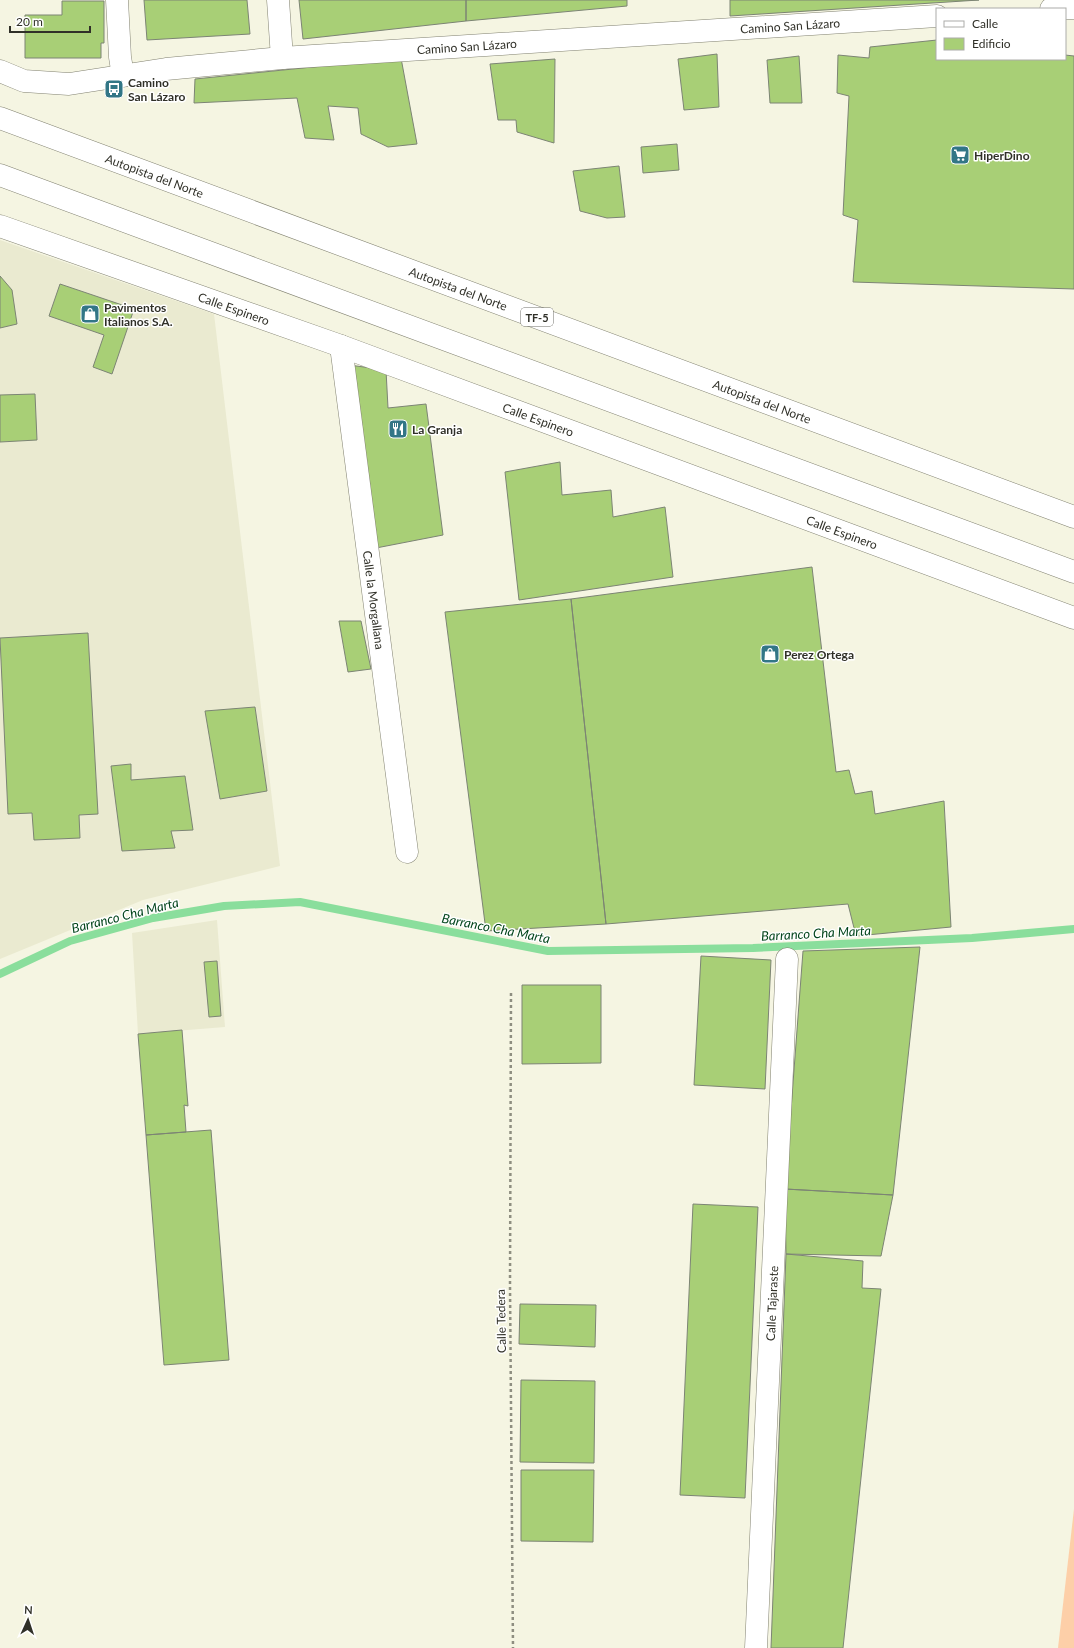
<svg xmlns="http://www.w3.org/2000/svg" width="1074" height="1648" viewBox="0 0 1074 1648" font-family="Lato,sans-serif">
	<rect width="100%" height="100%" fill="#f5f5e2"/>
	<!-- built -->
	<path fill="#eaead0" d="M0,240L214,314L280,866L143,900L0,959Z
		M217,920L225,1027L138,1034L132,933Z"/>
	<!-- green -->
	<path fill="#fdcfa8" d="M1074,1509V1648H1058Z"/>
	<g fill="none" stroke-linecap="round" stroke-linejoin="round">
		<!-- stream -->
		<path stroke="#8ade9c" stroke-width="8" d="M0,974L70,941L153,918L224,906L300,902L548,951L753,948L972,938L1074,929"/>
	</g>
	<!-- building -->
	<path fill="#a8cf76" stroke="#7c8474" d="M144,0H247L250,34L147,40Z
		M299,0H466V21L303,39Z
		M466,0H627V6L466,21Z
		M730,0H979L730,16Z
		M62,1H104V43H101V58H25V15H62Z
		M937,40V59H1065V55L1074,56V289L853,282L858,220L843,215L849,96L837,93L838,55L869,58L870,47Z
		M717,54L719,107L684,110L678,59Z
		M799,56L802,103H770L767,60Z
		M401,58L417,144L388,147L361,134L358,108L328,106L334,140L305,138L297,98L194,103L195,79Z
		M555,59L554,143L517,132L516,120H498L490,64Z
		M677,144L679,170L643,173L641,147Z
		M619,166L625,217L607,218L580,211L573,171Z
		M0,276L12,290L17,324L0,328Z
		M60,284L134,309L112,374L93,367L104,335L49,316Z
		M349,365L386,370L388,408L426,404L443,535L376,548Z
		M35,394L37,440L0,442V395Z
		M560,462L562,495L611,490L613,517L665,507L673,577L519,600L505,472Z
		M812,567L836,772L849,770L855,794L872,791L875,814L944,801L951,927L856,936L848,904L606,924L571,599Z
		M571,599L606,924L486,931L445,612Z
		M339,621H361L371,669L348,672Z
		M88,633L98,814L79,815L80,838L34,840L32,813L8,814L0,638Z
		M255,707L267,791L220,799L205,711Z
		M131,764V780L185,776L193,830L171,831L175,848L122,851L111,766Z
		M920,947L893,1195L785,1189L803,951Z
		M701,956L771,960L765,1089L694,1085Z
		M217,961L221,1016L209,1017L204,962Z
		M522,985H601V1063L522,1064Z
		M182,1030L188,1106L184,1105L186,1132L146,1135L138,1034Z
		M211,1130L229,1360L164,1365L146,1135Z
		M785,1189L893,1195L881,1256L786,1254Z
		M693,1204L758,1207L745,1498L680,1495Z
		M786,1254L863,1261L862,1288L881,1289L843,1648H771Z
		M520,1304L596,1305L595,1347L519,1344Z
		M521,1380L595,1381L594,1463L520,1462Z
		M521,1470H594L593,1542L521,1541Z"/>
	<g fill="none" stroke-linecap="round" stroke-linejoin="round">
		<defs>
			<g id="minor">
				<path d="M117,0L120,57L123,76"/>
				<path d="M278,0L282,58"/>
				<path d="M1051,9L1074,8"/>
				<path id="s1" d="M0,71L24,81L69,84L166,69L282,58L937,16"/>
				<path id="s2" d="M0,226L341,346L1074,618"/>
				<path id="s3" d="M341,346L407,852"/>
				<path id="s4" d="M756,1648L787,959"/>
			</g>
			<g id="highway">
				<path id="s5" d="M0,118L1074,517"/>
				<path d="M0,175L1074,572"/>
			</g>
		</defs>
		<!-- minor casing -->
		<use href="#minor" stroke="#828271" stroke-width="23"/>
		<!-- highway casing -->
		<use href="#highway" stroke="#828271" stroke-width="23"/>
		<!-- path -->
		<path stroke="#8e8e80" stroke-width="2.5" stroke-dasharray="3 3" stroke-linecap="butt" d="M511,993L510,1285L513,1648"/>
		<!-- minor -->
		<use href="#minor" stroke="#fff" stroke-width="22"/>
		<!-- highway -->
		<use href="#highway" stroke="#fff" stroke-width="22"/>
	</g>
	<!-- icons -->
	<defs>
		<symbol id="bus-square" viewBox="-11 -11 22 22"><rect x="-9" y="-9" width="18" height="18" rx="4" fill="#327686" stroke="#fff"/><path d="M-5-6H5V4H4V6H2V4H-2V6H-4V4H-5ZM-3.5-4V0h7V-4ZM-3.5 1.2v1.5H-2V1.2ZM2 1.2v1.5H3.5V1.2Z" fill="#fff"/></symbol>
		<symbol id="supermarket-square" viewBox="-11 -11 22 22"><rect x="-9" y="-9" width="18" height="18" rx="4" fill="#327686" stroke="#fff"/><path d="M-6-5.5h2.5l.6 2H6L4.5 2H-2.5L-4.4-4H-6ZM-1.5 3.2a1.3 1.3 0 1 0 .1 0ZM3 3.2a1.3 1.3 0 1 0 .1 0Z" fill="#fff"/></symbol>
		<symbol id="shop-square" viewBox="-11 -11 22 22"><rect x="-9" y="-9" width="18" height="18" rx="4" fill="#327686" stroke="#fff"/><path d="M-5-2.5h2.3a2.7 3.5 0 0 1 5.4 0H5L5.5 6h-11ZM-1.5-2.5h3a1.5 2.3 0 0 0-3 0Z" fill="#fff"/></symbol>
		<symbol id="restaurant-square" viewBox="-11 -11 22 22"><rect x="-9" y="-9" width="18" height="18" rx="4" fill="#327686" stroke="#fff"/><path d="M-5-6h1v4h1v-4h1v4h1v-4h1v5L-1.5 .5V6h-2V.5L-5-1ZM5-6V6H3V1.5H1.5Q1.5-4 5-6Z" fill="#fff"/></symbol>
	</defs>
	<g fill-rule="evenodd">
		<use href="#bus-square" x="103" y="78" width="22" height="22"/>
		<use href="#supermarket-square" x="949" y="144" width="22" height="22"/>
		<use href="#shop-square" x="79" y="303" width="22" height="22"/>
		<use href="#restaurant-square" x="387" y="418" width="22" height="22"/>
		<use href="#shop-square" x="759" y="643" width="22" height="22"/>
	</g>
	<g text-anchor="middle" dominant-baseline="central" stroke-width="3" stroke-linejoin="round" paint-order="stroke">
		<!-- shield labels -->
		<rect fill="#fff" stroke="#6e6e68" stroke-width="1" x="521" y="308" width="32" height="18" rx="3"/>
		<g font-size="11" font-weight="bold" fill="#303028">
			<text x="537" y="317">TF-5</text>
		</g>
		<!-- street labels -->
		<g font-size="12" fill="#303028" stroke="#fff">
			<text stroke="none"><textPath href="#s1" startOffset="795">Camino San Lázaro</textPath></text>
			<text stroke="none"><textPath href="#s1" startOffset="471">Camino San Lázaro</textPath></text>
			<text stroke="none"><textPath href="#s5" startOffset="165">Autopista del Norte</textPath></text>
			<text stroke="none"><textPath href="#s5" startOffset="489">Autopista del Norte</textPath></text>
			<text stroke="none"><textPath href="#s2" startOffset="248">Calle Espinero</textPath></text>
			<text stroke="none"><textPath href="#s5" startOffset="813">Autopista del Norte</textPath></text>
			<text stroke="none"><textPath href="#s2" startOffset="572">Calle Espinero</textPath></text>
			<text stroke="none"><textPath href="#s2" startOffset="896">Calle Espinero</textPath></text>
			<text stroke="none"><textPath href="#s3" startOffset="256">Calle la Morgallana</textPath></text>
			<text stroke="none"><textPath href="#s4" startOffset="345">Calle Tajaraste</textPath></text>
			<text transform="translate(501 1321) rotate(-91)">Calle Tedera</text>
		</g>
		<!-- poi labels -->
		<g font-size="12" font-weight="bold" fill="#303028" stroke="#fff" text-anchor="start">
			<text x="128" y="82">Camino<tspan x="128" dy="14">San Lázaro</tspan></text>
			<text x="974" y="155">HiperDino</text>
			<text x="104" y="307">Pavimentos<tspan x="104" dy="14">Italianos S.A.</tspan></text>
			<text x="412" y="429">La Granja</text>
			<text x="784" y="654">Perez Ortega</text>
		</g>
		<!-- water labels -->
		<g font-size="13" font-style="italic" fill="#03451c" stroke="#fff">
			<text transform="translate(125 915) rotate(-14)">Barranco Cha Marta</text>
			<text transform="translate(496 928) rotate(11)">Barranco Cha Marta</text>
			<text transform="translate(816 933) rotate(-3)">Barranco Cha Marta</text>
		</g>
	</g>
	<!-- legend -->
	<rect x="936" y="8" width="130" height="52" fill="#ffffff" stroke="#acaca9"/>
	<rect x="944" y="21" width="20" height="6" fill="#ffffff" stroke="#acaca9"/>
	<text x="972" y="28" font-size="12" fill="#303028">Calle</text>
	<rect x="944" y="38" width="20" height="12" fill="#a8cf76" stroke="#acaca9"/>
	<text x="972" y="48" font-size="12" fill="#303028">Edificio</text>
	<!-- north arrow -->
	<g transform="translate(28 1620) rotate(3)" stroke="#ffffff" stroke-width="3" paint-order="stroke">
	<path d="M0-3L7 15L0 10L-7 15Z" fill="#303028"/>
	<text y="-6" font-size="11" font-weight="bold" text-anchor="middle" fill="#303028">N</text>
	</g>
	<!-- scale -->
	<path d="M10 26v6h80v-6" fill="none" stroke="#303028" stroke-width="2"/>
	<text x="16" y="26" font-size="12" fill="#303028" stroke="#ffffff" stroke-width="3" paint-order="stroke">20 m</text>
</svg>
